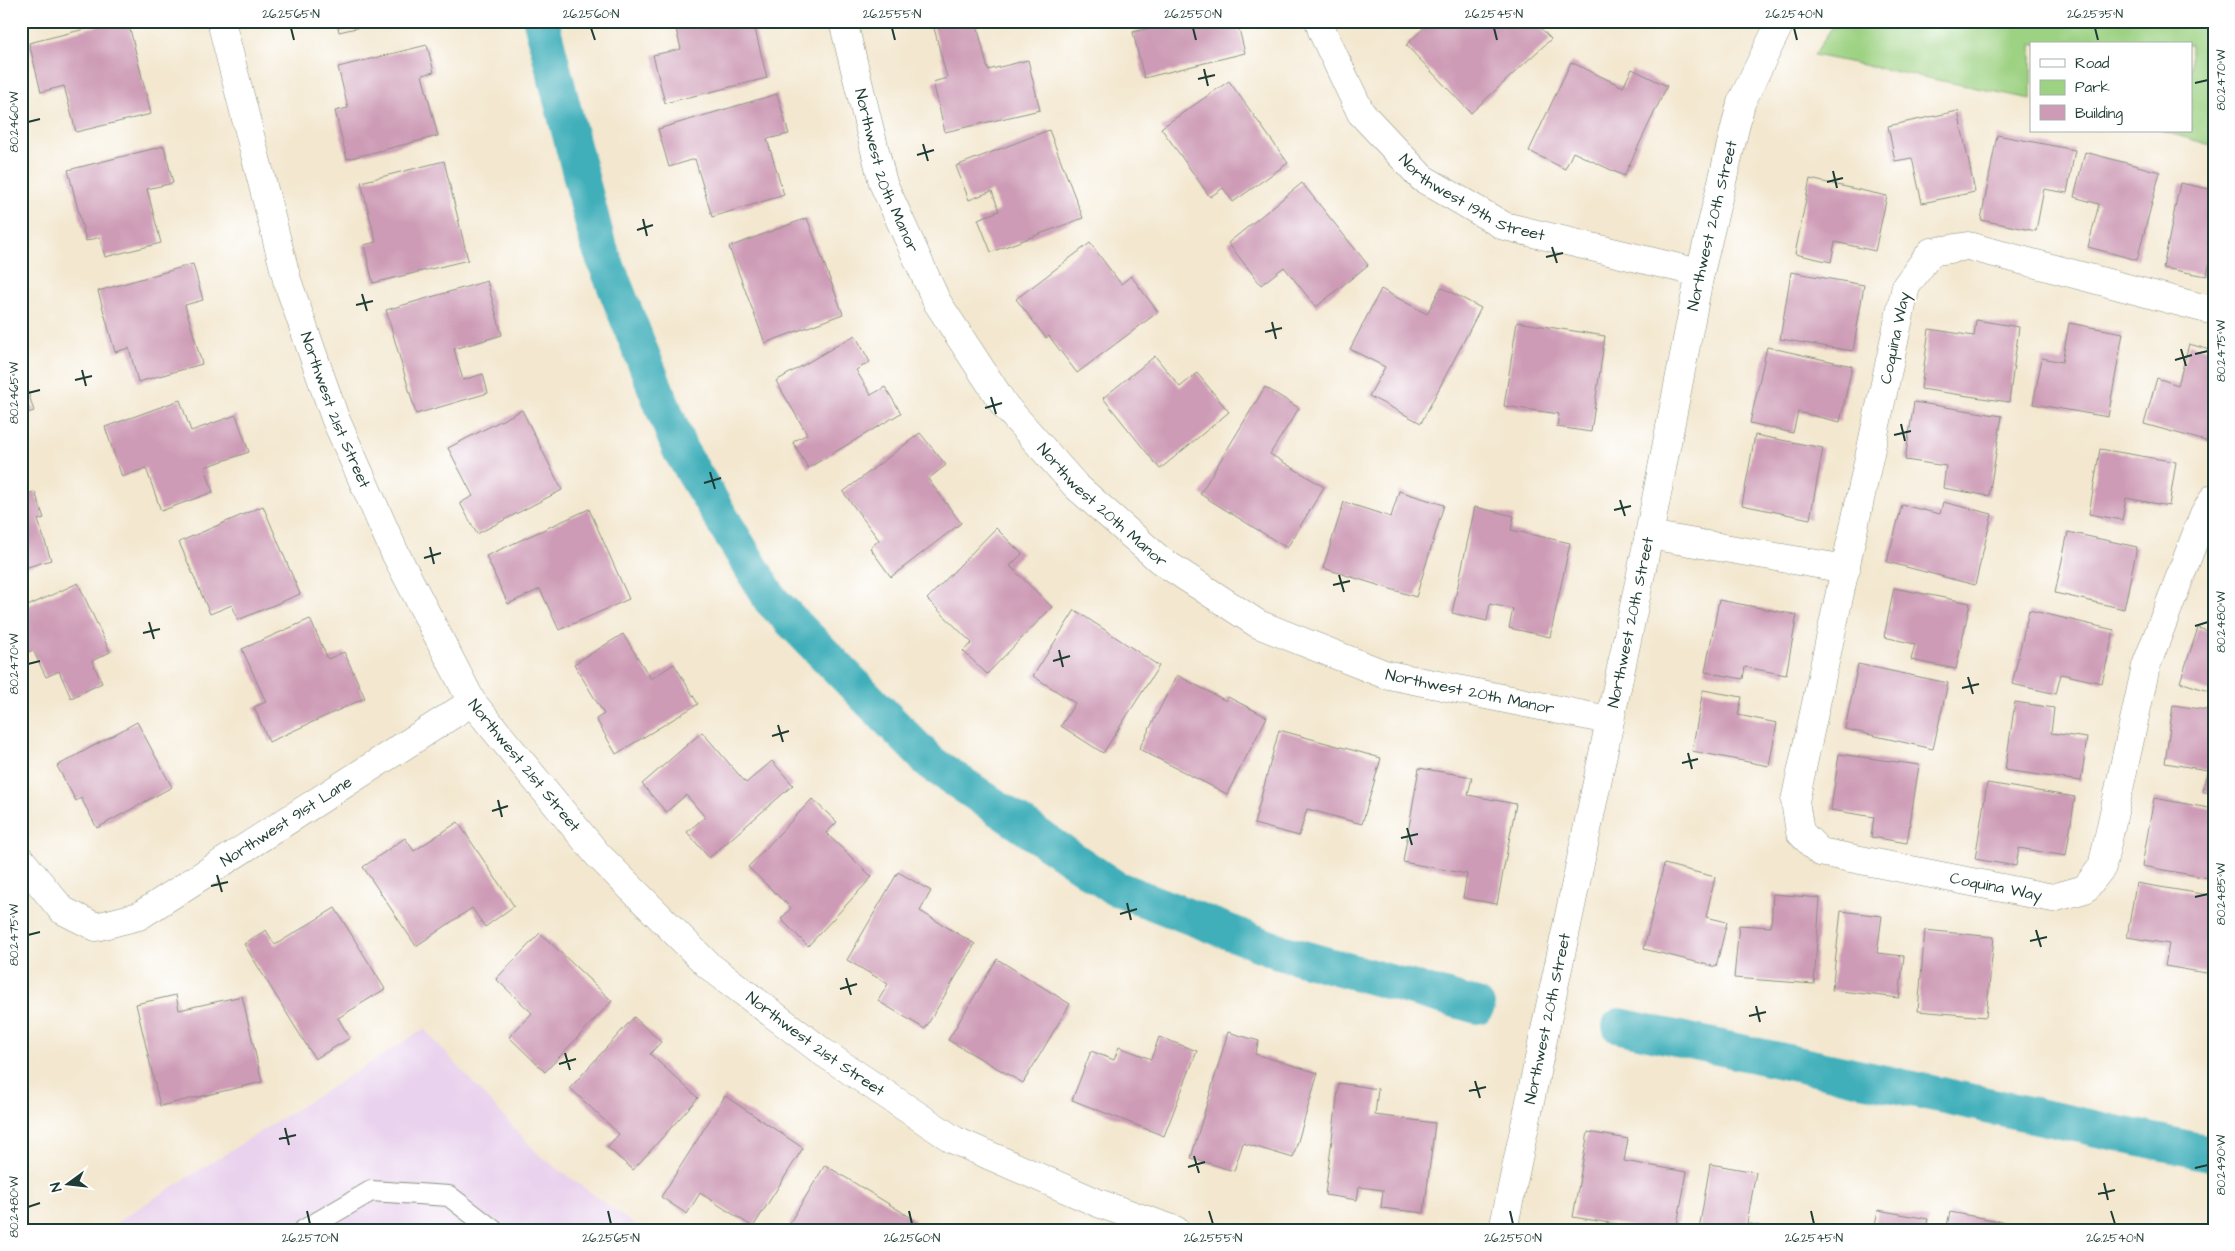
<svg xmlns="http://www.w3.org/2000/svg" width="2235" height="1251" viewBox="0 0 2235 1251" font-family="'Architects Daughter',sans-serif">
	<rect width="100%" height="100%" fill="#fff"/>
	<filter id="ink" filterUnits="userSpaceOnUse"><feTurbulence type="fractalNoise" baseFrequency=".02" numOctaves="2"/><feDisplacementMap in="SourceGraphic" scale="10" xChannelSelector="R" yChannelSelector="G"/><feConvolveMatrix kernelMatrix="1 2 1 2 8 2 1 2 1" color-interpolation-filters="sRGB"/></filter>
	<filter id="wash" filterUnits="userSpaceOnUse"><feTurbulence type="fractalNoise" baseFrequency=".0096" numOctaves="4" result="noise"/><feDisplacementMap in="SourceGraphic" scale="20" xChannelSelector="R" yChannelSelector="G"/><feGaussianBlur stdDeviation="1.12" result="paint"/><feColorMatrix in="noise" values="0 0 0 0 0 0 0 0 0 0 0 0 0 0 0 0 0 1.4 0 .05"/><feComposite in="paint" operator="in"/></filter>
	<g filter="url(#wash)">
		<rect width="100%" height="100%" fill="#f3e7cf"/>
		<!-- built -->
		<path fill="#e9d2ed" d="M424,1029L539,1155L642,1230H104Z"/>
		<!-- green -->
		<path fill="#9ed283" stroke="#5e885c" d="M1836,21H2214V146L2162,131H2191V44H2031V99L1814,55Z"/>
		<g fill="none" stroke-linecap="round" stroke-linejoin="round">
			<!-- canal -->
			<path stroke="#3fafba" stroke-width="36" d="M541,21L598,244L680,450L771,600L931,763L1115,888L1281,952L1477,1006
				M1620,1026L2214,1154"/>
		</g>
		<g id="blocks">
			<!-- building -->
			<path fill="#ce9bb6" d="M117,21H128L151,114L76,132L64,86L41,92L29,43Z
				M337,21H381L382,22L339,32Z
				M674,21H753L767,78L665,103L653,55L681,49Z
				M945,21H976L988,70L1028,60L1040,110L945,132L933,82L947,78L933,24Z
				M1157,21H1237L1245,53L1144,78L1133,32L1158,26Z
				M1431,21H1534L1551,39L1471,113L1406,45Z
				M427,45L434,72L422,75L438,136L347,159L335,111L348,108L338,67Z
				M1571,62L1623,87L1632,69L1667,86L1624,176L1573,152L1565,169L1529,151Z
				M1229,81L1288,163L1233,202L1223,188L1210,197L1161,128Z
				M777,94L789,134L767,139L784,195L712,217L695,159L669,167L658,129Z
				M1958,111L1975,192L1922,203L1912,158L1895,161L1888,126Z
				M1049,130L1083,218L991,252L978,219L999,211L992,191L969,200L956,166Z
				M1997,135L2075,150L2067,193L2044,189L2036,231L1981,220Z
				M164,146L173,183L147,189L161,243L105,257L100,237L86,241L68,170Z
				M2085,152L2160,172L2137,260L2088,247L2099,204L2074,197Z
				M444,161L468,260L373,283L364,245L376,242L361,182Z
				M1810,179L1887,196L1875,251L1835,242L1831,262L1795,254Z
				M1302,183L1368,265L1316,307L1284,267L1261,285L1228,243Z
				M2180,183L2214,190V241L2207,276L2163,268Z
				M807,218L843,314L765,343L729,247Z
				M1090,243L1121,284L1131,276L1158,312L1077,373L1049,336L1046,338L1016,299Z
				M193,264L203,300L185,305L202,364L138,382L129,348L115,352L98,291Z
				M1791,272L1864,285L1853,351L1780,339Z
				M487,281L502,335L454,349L463,380L483,374L488,393L416,414L386,310Z
				M1441,287L1481,308L1421,423L1369,396L1385,367L1350,349L1381,289L1427,314Z
				M1976,320L2019,327L2009,402L1921,389L1929,329L1974,336Z
				M1517,322L1605,336L1591,432L1557,427L1559,414L1504,406Z
				M2069,323L2123,333L2108,417L2033,404L2042,358L2062,362Z
				M855,335L870,362L856,370L871,395L885,387L901,413L808,468L793,442L807,434L776,381Z
				M2189,344L2214,351L2213,443L2144,424L2157,378L2178,385Z
				M1767,347L1852,366L1840,422L1798,412L1793,433L1750,423Z
				M1155,356L1180,387L1197,373L1229,412L1160,469L1103,398Z
				M21,370L34,411L21,415Z
				M1265,387L1299,408L1270,454L1324,487L1287,548L1200,494Z
				M180,400L191,431L236,415L249,452L205,467L213,492L161,511L146,468L122,477L105,427Z
				M1914,402L2002,416L1989,496L1943,488L1946,466L1905,460Z
				M522,410L562,490L477,534L460,503L473,496L448,448Z
				M920,433L946,465L928,479L961,523L891,577L870,548L879,540L843,492Z
				M1755,435L1823,448L1810,519L1742,505Z
				M2100,449L2176,462L2169,506L2126,498L2122,520L2089,514Z
				M21,480L26,494L35,492L44,518L38,520L51,560L21,569Z
				M1399,491L1444,505L1416,597L1323,568L1344,502L1391,517Z
				M1943,502L1992,514L1975,585L1887,562L1902,505L1940,514Z
				M263,506L300,594L238,620L232,605L210,614L179,542Z
				M1475,507L1514,516L1511,530L1570,543L1550,637L1509,628L1513,609L1490,604L1487,621L1452,613Z
				M589,509L629,599L559,630L540,589L508,604L486,556Z
				M996,528L1022,554L1010,566L1052,607L987,674L963,651L972,643L927,599Z
				M2068,532L2137,547L2124,609L2055,593Z
				M78,583L110,652L92,661L102,683L71,698L59,671L46,677L33,650L21,655V609Z
				M1894,588L1970,603L1956,669L1911,660L1915,644L1884,637Z
				M1719,600L1797,615L1786,675L1745,667L1743,679L1705,672Z
				M1075,610L1159,666L1103,753L1061,726L1075,703L1033,676Z
				M2029,610L2114,630L2102,683L2061,674L2056,694L2012,684Z
				M310,619L328,659L344,652L365,698L269,742L254,707L266,702L242,649Z
				M2198,628L2214,633V693L2180,682Z
				M623,634L651,679L674,664L698,704L616,754L596,719L604,714L574,664Z
				M1858,664L1948,683L1933,749L1845,729Z
				M1177,675L1226,701L1228,697L1267,717L1227,794L1139,749Z
				M1703,690L1742,697L1738,715L1777,723L1769,766L1692,751Z
				M2015,702L2054,708L2051,733L2087,738L2081,781L2005,770Z
				M2173,705L2214,711V793L2203,792L2207,770L2165,763Z
				M137,722L172,787L97,828L81,798L76,801L57,766Z
				M1279,730L1381,758L1362,824L1307,809L1299,836L1254,824Z
				M702,732L746,783L772,761L793,785L709,858L687,832L705,817L686,795L666,812L642,784Z
				M1839,754L1919,765L1907,843L1871,837L1874,817L1831,810Z
				M1419,768L1472,777L1468,795L1516,804L1497,904L1463,898L1467,874L1403,862Z
				M1987,783L2075,797L2066,856L2019,848L2016,866L1975,859Z
				M2154,798L2214,809V879L2142,866Z
				M812,799L837,822L826,833L872,877L808,946L781,919L791,908L748,867Z
				M458,822L514,906L485,927L472,908L416,946L363,867L405,838L414,851Z
				M1664,864L1715,877L1706,917L1727,922L1716,967L1644,949Z
				M898,872L931,891L920,911L975,944L925,1029L878,1001L888,984L847,960Z
				M2136,883L2214,896L2212,974L2165,966L2169,944L2127,937Z
				M1773,894L1820,898L1814,984L1734,978L1739,925L1771,927Z
				M335,908L385,989L338,1018L350,1038L315,1059L244,944L266,930L275,945Z
				M1841,911L1882,916L1877,953L1904,956L1899,998L1832,990Z
				M1925,930L1994,937L1986,1017L1918,1011Z
				M540,933L612,1001L545,1072L509,1037L532,1013L496,979Z
				M997,959L1070,1004L1023,1083L948,1040Z
				M176,995L179,1010L242,996L262,1082L160,1106L136,1004Z
				M634,1017L661,1042L650,1054L698,1098L633,1170L607,1147L619,1134L570,1088Z
				M1228,1032L1259,1041L1255,1054L1318,1073L1293,1158L1243,1143L1234,1171L1191,1158Z
				M1159,1037L1197,1051L1164,1136L1072,1100L1091,1051L1114,1060L1119,1047L1151,1059Z
				M1339,1083L1378,1089L1375,1115L1435,1123L1424,1213L1381,1208L1383,1190L1359,1187L1357,1200L1325,1195Z
				M725,1096L803,1148L753,1227L700,1193L687,1214L661,1197Z
				M1588,1132L1628,1139L1624,1161L1687,1172L1676,1230H1635V1227L1573,1217Z
				M1710,1164L1756,1172L1747,1223L1777,1230H1699Z
				M825,1165L915,1220L909,1230H798L789,1224Z
				M1878,1210L1928,1219L1926,1230H1874Z
				M1950,1212L2021,1225L2020,1230H1946Z"/>
		</g>
	</g>
	<g filter="url(#ink)">
		<use href="#blocks" fill-opacity="0" stroke="#899282" stroke-width="1"/>
		<g fill="none" stroke-linecap="round" stroke-linejoin="round">
			<defs>
				<path id="service" d="M304,1230L371,1191L449,1196L493,1230"/>
				<g id="minor">
					<path id="s1" d="M221,21L287,280L335,418L394,551L472,702L597,854L708,965L824,1053L954,1140L1098,1203L1175,1230"/>
					<path id="s2" d="M843,21L883,183L937,302L1005,406L1076,486L1160,560L1258,624L1384,674L1608,720"/>
					<path id="s3" d="M1319,21L1322,31L1361,113L1422,178L1504,226L1700,273"/>
					<path id="s4" d="M2214,311L1968,246L1931,252L1906,286L1795,801L1800,832L1820,852L2053,898L2085,889L2102,867L2146,666L2204,514L2214,498"/>
					<path d="M1649,535L1846,569"/>
					<path id="s5" d="M21,860L62,910L96,927L139,916L472,702"/>
					<path id="s6" d="M1503,1230L1649,535L1700,273L1741,103L1781,21"/>
				</g>
			</defs>
			<!-- service casing -->
			<use href="#service" stroke="#899282" stroke-width="22"/>
			<!-- minor casing -->
			<use href="#minor" stroke="#899282" stroke-width="29"/>
			<!-- service -->
			<use href="#service" stroke="#fff" stroke-width="20"/>
			<!-- minor -->
			<use href="#minor" stroke="#fff" stroke-width="28"/>
		</g>
	</g>
	<!-- ticks -->
	<path fill="none" stroke="#1f3d34" stroke-width="2" d="M291,28L294,40M591,28L595,40M892,28L895,40M1193,28L1196,40M1494,28L1497,40M1794,28L1797,40M2095,28L2098,40M1204,69L1208,86M1198,79L1215,75M2195,83L2208,80M28,122L40,119M923,144L928,161M917,155L934,150M1833,171L1837,188M1827,182L1843,178M643,219L647,236M637,230L653,225M1552,247L1557,263M1546,257L1563,253M362,294L367,311M356,305L373,301M1272,322L1276,339M1265,332L1282,328M2181,349L2186,366M2195,354L2208,351M2175,360L2192,355M82,370L86,386M75,380L92,376M28,393L40,390M991,397L996,414M985,408L1002,403M1901,424L1905,441M1894,435L1911,431M710,472L715,489M704,483L721,478M1620,500L1625,516M1614,510L1631,506M430,547L434,564M424,558L441,553M1339,575L1344,592M1333,585L1350,581M149,622L154,639M2195,626L2208,622M143,633L160,629M1059,650L1063,667M1053,661L1070,656M28,664L40,661M1968,677L1973,694M1962,688L1979,684M778,725L783,742M772,736L789,731M1688,753L1692,769M1682,763L1698,759M498,800L502,817M492,811L508,806M1407,828L1412,845M1401,838L1418,834M217,875L222,892M211,886L228,882M2195,897L2208,894M1127,903L1131,920M1120,914L1137,909M2036,930L2041,947M28,935L40,932M2030,941L2047,937M846,978L851,995M840,989L857,984M1756,1006L1760,1022M1749,1016L1766,1012M565,1053L570,1070M559,1064L576,1059M1475,1081L1480,1098M1469,1091L1486,1087M285,1128L289,1145M279,1139L296,1135M1194,1156L1199,1173M1188,1167L1205,1162M2195,1168L2208,1165M2104,1183L2108,1200M2098,1194L2115,1190M28,1207L40,1203M307,1211L310,1224M608,1211L611,1224M909,1211L912,1224M1209,1211L1213,1224M1510,1211L1513,1224M1811,1211L1814,1224M2111,1211L2115,1224"/>
	<g text-anchor="middle" dominant-baseline="central" stroke-width="4" stroke-linejoin="round" paint-order="stroke">
		<!-- street labels -->
		<g font-size="16" fill="#1f3d34" stroke="#fff">
			<text stroke="none"><textPath href="#s2" startOffset="156">Northwest 20th Manor</textPath></text>
			<text stroke="none"><textPath href="#s3" startOffset="244">Northwest 19th Street</textPath></text>
			<text stroke="none"><textPath href="#s6" startOffset="1026">Northwest 20th Street</textPath></text>
			<text transform="translate(1895 338) rotate(-78)">Coquina Way</text>
			<text stroke="none"><textPath href="#s1" startOffset="406">Northwest 21st Street</textPath></text>
			<text stroke="none"><textPath href="#s2" startOffset="561">Northwest 20th Manor</textPath></text>
			<text stroke="none"><textPath href="#s6" startOffset="621">Northwest 20th Street</textPath></text>
			<text stroke="none"><textPath href="#s2" startOffset="981">Northwest 20th Manor</textPath></text>
			<text stroke="none"><textPath href="#s1" startOffset="811">Northwest 21st Street</textPath></text>
			<text stroke="none"><textPath href="#s5" startOffset="322">Northwest 91st Lane</textPath></text>
			<text stroke="none"><textPath href="#s4" startOffset="1100">Coquina Way</textPath></text>
			<text stroke="none"><textPath href="#s6" startOffset="216">Northwest 20th Street</textPath></text>
			<text stroke="none"><textPath href="#s1" startOffset="1216">Northwest 21st Street</textPath></text>
		</g>
	</g>
	<!-- margin -->
	<rect width="2235" height="1251" fill="none" stroke="#fff" stroke-width="55"/>
	<!-- legend -->
	<rect x="2030" y="42" width="162" height="90" fill="#ffffff" stroke="#a5b1ae"/>
	<rect x="2040" y="59" width="25" height="8" fill="#ffffff" stroke="#a5b1ae"/>
	<text x="2075" y="68" font-size="15" fill="#1f3d34">Road</text>
	<rect x="2040" y="80" width="25" height="15" fill="#9ed283" stroke="#a5b1ae"/>
	<text x="2075" y="92" font-size="15" fill="#1f3d34">Park</text>
	<rect x="2040" y="105" width="25" height="15" fill="#ce9bb6" stroke="#a5b1ae"/>
	<text x="2075" y="118" font-size="15" fill="#1f3d34">Building</text>
	<!-- north arrow -->
	<g transform="translate(68 1184) rotate(255)" stroke="#ffffff" stroke-width="4" paint-order="stroke">
	<path d="M0-4L9 19L0 12L-9 19Z" fill="#1f3d34"/>
	<text y="-8" font-size="14" font-weight="bold" text-anchor="middle" fill="#1f3d34">N</text>
	</g>
	<rect x="28" y="28" width="2180" height="1196" fill="none" stroke="#1f3d34" stroke-width="2"/>
	<g font-size="12" text-anchor="middle" fill="#1f3d34">
		<text x="291" y="18">26.2565°N</text>
		<text x="591" y="18">26.2560°N</text>
		<text x="892" y="18">26.2555°N</text>
		<text x="1193" y="18">26.2550°N</text>
		<text x="1494" y="18">26.2545°N</text>
		<text x="1794" y="18">26.2540°N</text>
		<text x="2095" y="18">26.2535°N</text>
		<text transform="translate(2221 80) rotate(-90)" y="4">80.2470°W</text>
		<text transform="translate(14 122) rotate(-90)" y="4">80.2460°W</text>
		<text transform="translate(2221 351) rotate(-90)" y="4">80.2475°W</text>
		<text transform="translate(14 393) rotate(-90)" y="4">80.2465°W</text>
		<text transform="translate(2221 622) rotate(-90)" y="4">80.2480°W</text>
		<text transform="translate(14 664) rotate(-90)" y="4">80.2470°W</text>
		<text transform="translate(2221 894) rotate(-90)" y="4">80.2485°W</text>
		<text transform="translate(14 935) rotate(-90)" y="4">80.2475°W</text>
		<text transform="translate(2221 1165) rotate(-90)" y="4">80.2490°W</text>
		<text transform="translate(14 1207) rotate(-90)" y="4">80.2480°W</text>
		<text x="310" y="1242">26.2570°N</text>
		<text x="611" y="1242">26.2565°N</text>
		<text x="912" y="1242">26.2560°N</text>
		<text x="1213" y="1242">26.2555°N</text>
		<text x="1513" y="1242">26.2550°N</text>
		<text x="1814" y="1242">26.2545°N</text>
		<text x="2115" y="1242">26.2540°N</text>
	</g>
</svg>
